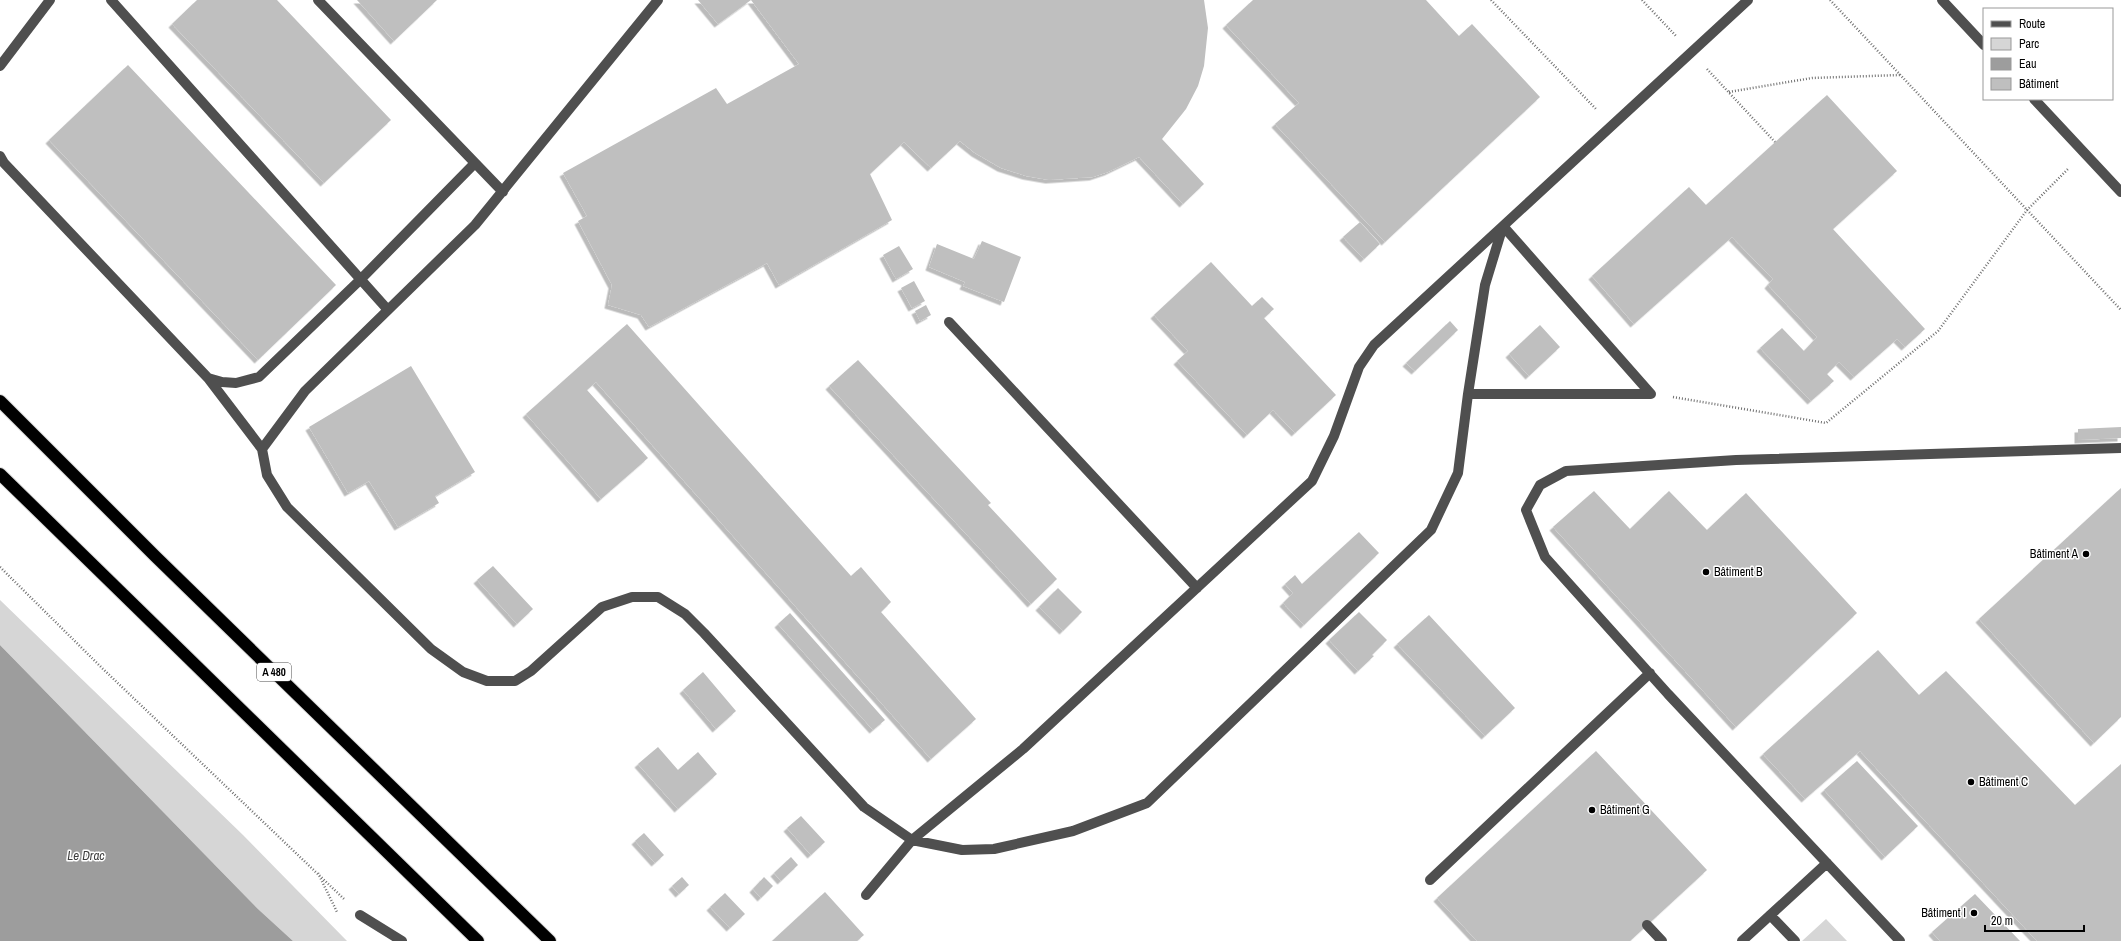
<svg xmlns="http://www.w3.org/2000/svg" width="2121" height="941" viewBox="0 0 2121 941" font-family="'Archivo Narrow',sans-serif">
	<defs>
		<filter id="shadow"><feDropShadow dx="-3.5" dy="3.5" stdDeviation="0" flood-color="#0004"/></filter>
	</defs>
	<rect width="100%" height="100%" fill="#fff"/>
	<!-- green -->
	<path fill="#d6d6d6" d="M0,600L243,835L347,941H293L258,909L0,645Z
		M1826,919L1847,941H1802Z"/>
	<!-- water -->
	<path fill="#9d9d9d" d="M0,645L258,909L293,941H0Z"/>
	<!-- building -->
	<path fill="#bfbfbf" filter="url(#shadow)" d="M197,0H277L391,120L324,183L172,24Z
		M357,0H437L394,41Z
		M698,0H1204L1208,28L1204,66L1198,86L1186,109L1162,139L1204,184L1183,204L1139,157L1108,172L1093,177L1049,180L1026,176L1001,168L975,153L960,141L931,168L904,142L870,174L892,220L779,285L767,263L649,327L641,315L608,305L612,285L578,221L587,216L563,173L716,88L727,104L799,64L751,0L718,24Z
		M1253,0H1426L1459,36L1472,24L1540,97L1385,242L1275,124L1299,103L1226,25Z
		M128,65L336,285L258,360L49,140Z
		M1827,95L1897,171L1833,229L1925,329L1905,347L1897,339L1854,377L1839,362L1827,374L1834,381L1811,401L1760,348L1782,328L1804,351L1817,337L1768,285L1773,279L1732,237L1634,324L1592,276L1689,187L1706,205Z
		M1360,222L1380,244L1364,259L1343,237Z
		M982,241L1021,257L1004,302L963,286L965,282L929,267L937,244L974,259Z
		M899,246L913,269L896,279L883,255Z
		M1211,262L1252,306L1262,297L1274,309L1264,318L1336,395L1295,433L1273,410L1247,435L1177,361L1188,351L1154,315Z
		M914,281L925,301L912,308L901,288Z
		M926,305L931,315L920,321L915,311Z
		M1450,321L1458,330L1415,371L1406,363Z
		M627,324L851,576L861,567L891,602L881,612L976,719L931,759L596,382L587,390L648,458L601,499L526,414Z
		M1540,325L1560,347L1529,376L1509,354Z
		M858,360L991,503L988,505L1057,579L1031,604L829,386Z
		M411,366L475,472L435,496L439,503L398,527L369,481L348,493L309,427Z
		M2121,427V438L2078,440V429Z
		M2121,488V717L2094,743L1979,619Z
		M1594,491L1630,529L1669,491L1707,530L1746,493L1857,613L1736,727L1553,527Z
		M1359,532L1379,553L1304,625L1283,603L1293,593L1285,584L1295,575L1302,584Z
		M493,566L533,609L517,624L477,580Z
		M1058,588L1082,612L1063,631L1039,607Z
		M1359,612L1387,640L1372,655L1374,656L1358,671L1329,640Z
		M790,613L885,720L873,730L778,624Z
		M1429,615L1515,708L1485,736L1397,644Z
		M1878,650L1919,695L1946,671L2075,805L2121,764V941H2037L1860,751L1805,799L1763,754Z
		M703,672L736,711L716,729L683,690Z
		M658,747L678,770L698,752L717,774L678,809L638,764Z
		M1596,751L1707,870L1630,941H1477L1437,898Z
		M1857,761L1918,826L1885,857L1824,790Z
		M801,816L825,842L811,855L787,828Z
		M644,833L664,855L655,863L635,841Z
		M791,857L798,865L781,881L774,873Z
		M682,877L689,885L679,894L672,886Z
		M764,877L773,886L761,898L753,889Z
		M825,892L864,935L857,941H772Z
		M725,893L745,914L730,928L710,907Z
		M1975,894L2020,941H1940L1932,932Z"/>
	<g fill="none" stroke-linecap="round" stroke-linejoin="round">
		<defs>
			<path id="highway" d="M0,401L156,557L550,941
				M0,474L478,941"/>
		</defs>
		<!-- highway casing -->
		<use href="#highway" stroke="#dbdbdb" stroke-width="14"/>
		<!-- path -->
		<path stroke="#717171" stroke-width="2.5" stroke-dasharray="1 2" stroke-linecap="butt" d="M1491,0L1596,109
			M1642,0L1676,36
			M1830,0L2121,310
			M1707,69L1775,142
			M1729,92L1812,78L1900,75
			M1673,397L1826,423L1938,331L2027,210L2068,169
			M0,567L102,668L344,899
			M318,873L337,912"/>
		<!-- minor -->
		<path stroke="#4f4f4f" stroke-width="10" d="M111,0L388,310
			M318,0L503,192
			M658,0L475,225L305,391L262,449L267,475L287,507L431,649L463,672L487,681H515L531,671L602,607L632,597H658L685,614L704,633L864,807L912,840L962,850L994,849L1073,831L1147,803L1431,530L1458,473L1468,394L1485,285L1503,226
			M1942,0L1984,45
			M0,66L50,0
			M2034,99L2121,192
			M0,156L4,163L208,378L262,449
			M949,322L1197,588
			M208,378L222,382L236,383L259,377L360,280L475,163
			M1468,394H1651L1503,226
			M1430,880L1650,673
			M866,895L912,840L1023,749L1312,481L1334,436L1359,367L1374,345L1748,0
			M360,915L402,941
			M1770,915L1795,941
			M1647,925L1662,941
			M1742,941L1827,863
			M1900,941L1668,694L1545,557L1526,510L1540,485L1566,471L1736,460L2121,448"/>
		<!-- highway -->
		<use href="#highway" stroke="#000" stroke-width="12"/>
	</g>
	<!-- markers -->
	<g fill="#000" stroke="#fff" stroke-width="1.5">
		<circle cx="2086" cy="554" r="4"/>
		<circle cx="1706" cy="572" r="4"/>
		<circle cx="1971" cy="782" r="4"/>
		<circle cx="1592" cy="810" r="4"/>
		<circle cx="1974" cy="913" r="4"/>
	</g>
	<g text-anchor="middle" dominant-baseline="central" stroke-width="3" stroke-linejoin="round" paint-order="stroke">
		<!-- shield labels -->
		<rect fill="#fff" stroke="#4c4c4c" stroke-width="1" x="257" y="663" width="34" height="18" rx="3"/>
		<g font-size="11" font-weight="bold" fill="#000">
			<text x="274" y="672">A 480</text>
		</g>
		<!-- poi labels -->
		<g font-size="12" fill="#000" stroke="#fff" text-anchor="start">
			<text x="2078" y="554" text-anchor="end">Bâtiment A</text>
			<text x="1714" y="572">Bâtiment B</text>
			<text x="1979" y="782">Bâtiment C</text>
			<text x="1600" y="810">Bâtiment G</text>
			<text x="1966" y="913" text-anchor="end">Bâtiment I</text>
		</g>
		<!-- water labels -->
		<g font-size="13" font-style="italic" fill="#3e3e3e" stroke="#fff">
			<text x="86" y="855">Le Drac</text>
		</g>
	</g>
	<!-- legend -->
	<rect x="1983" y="8" width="130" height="92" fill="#ffffff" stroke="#999999"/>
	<rect x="1991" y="21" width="20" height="6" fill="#4f4f4f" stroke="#999999"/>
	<text x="2019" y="28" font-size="12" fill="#000000">Route</text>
	<rect x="1991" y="38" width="20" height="12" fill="#d6d6d6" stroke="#999999"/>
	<text x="2019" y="48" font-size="12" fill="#000000">Parc</text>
	<rect x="1991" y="58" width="20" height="12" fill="#9d9d9d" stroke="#999999"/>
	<text x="2019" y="68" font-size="12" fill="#000000">Eau</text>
	<rect x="1991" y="78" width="20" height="12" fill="#bfbfbf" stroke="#999999"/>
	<text x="2019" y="88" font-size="12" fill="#000000">Bâtiment</text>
	<!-- scale -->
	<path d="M1985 925v6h99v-6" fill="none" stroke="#000000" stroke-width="2"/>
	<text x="1991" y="925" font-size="12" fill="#000000" stroke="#ffffff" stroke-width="3" paint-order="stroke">20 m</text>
</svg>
